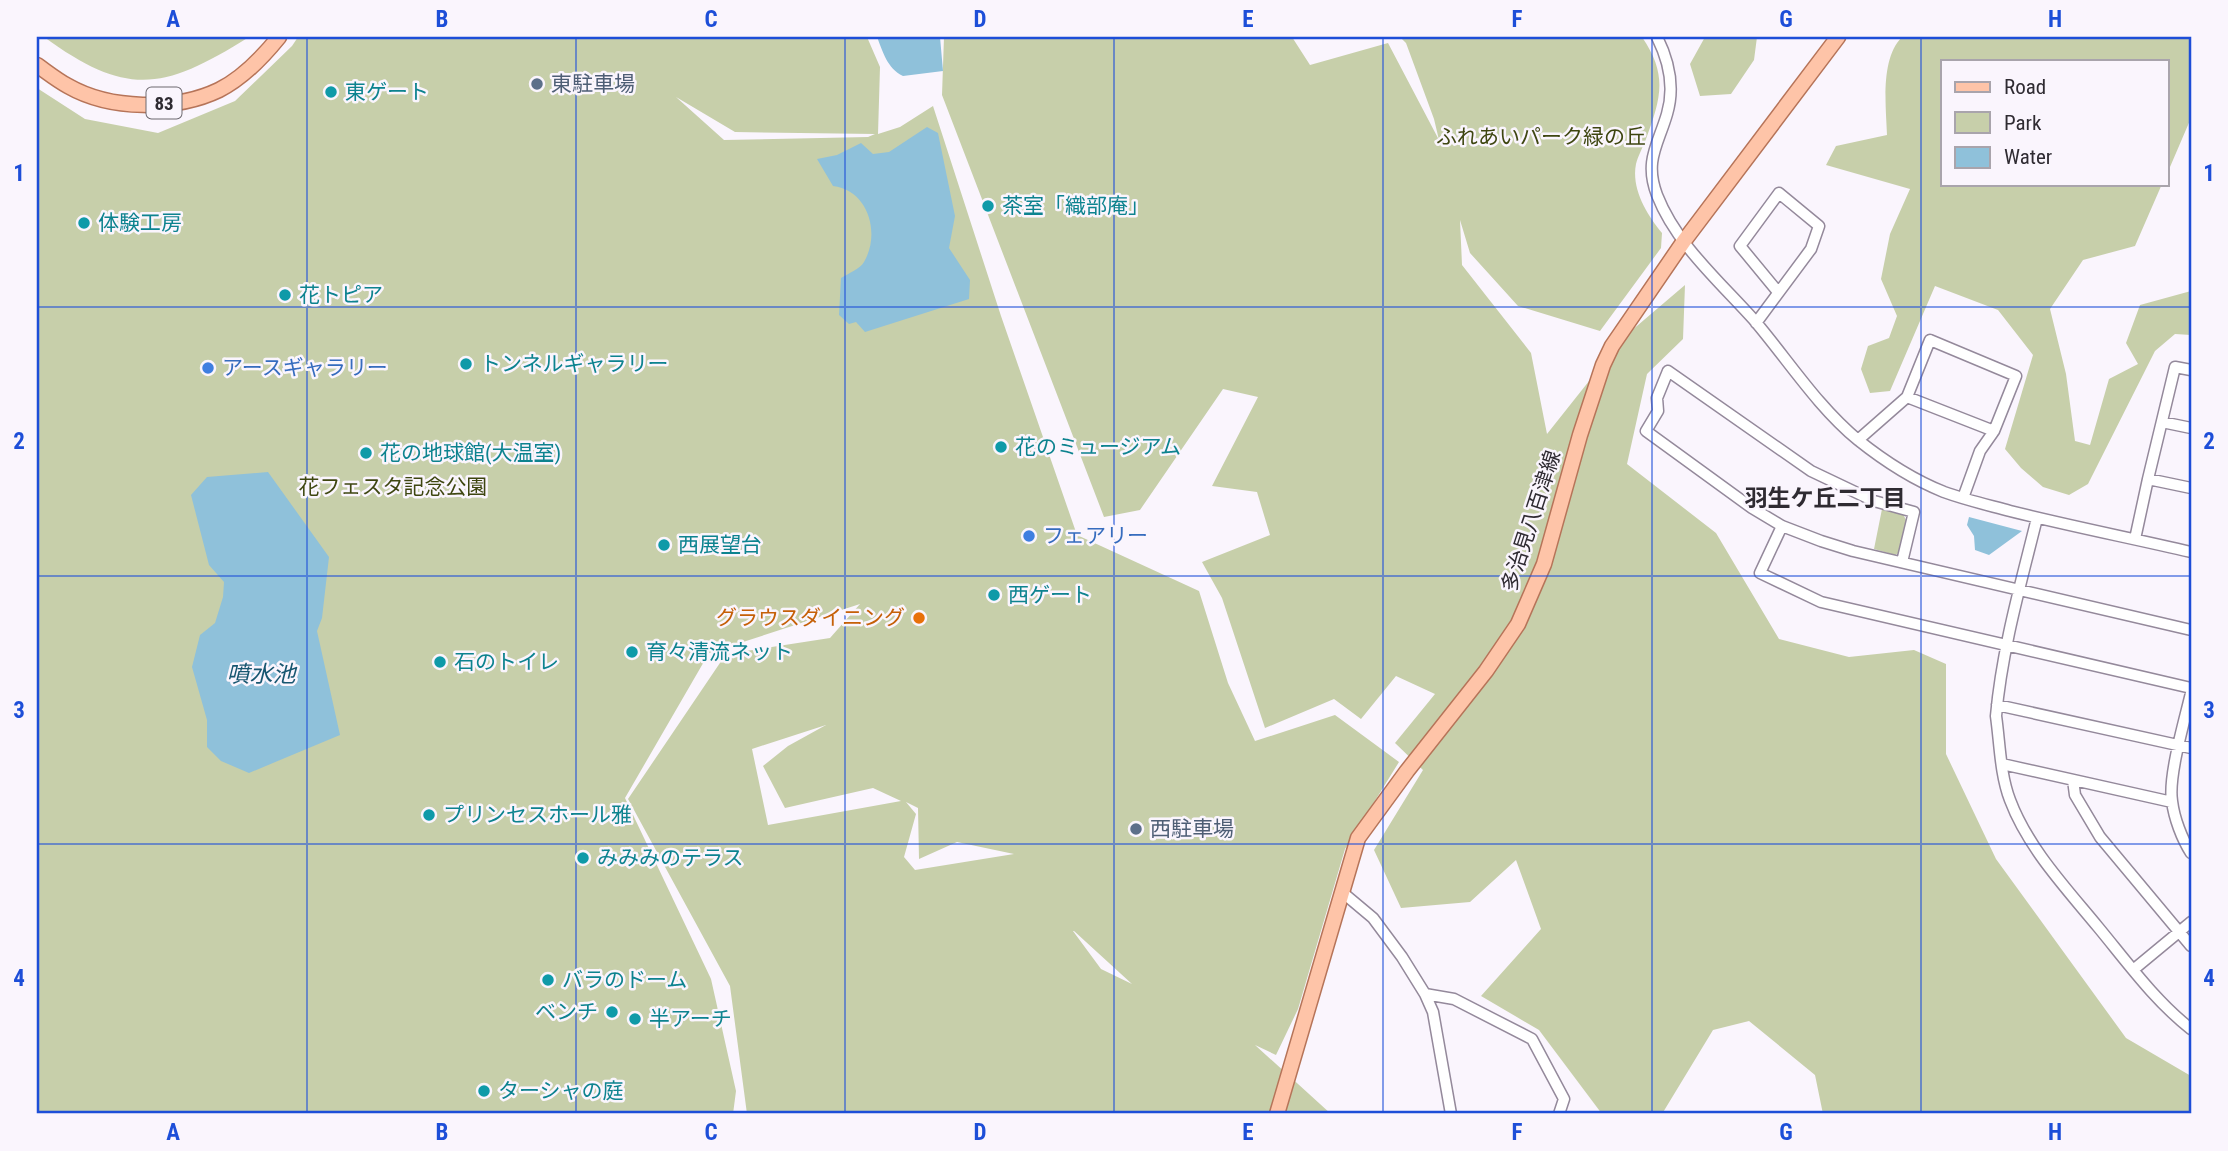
<svg xmlns="http://www.w3.org/2000/svg" width="2228" height="1151" viewBox="0 0 2228 1151" font-family="'Roboto Condensed','Noto Sans JP',sans-serif">
	<rect width="100%" height="100%" fill="#faf5fd"/>
	<!-- green -->
	<path fill="#c7cfaa" fill-rule="evenodd" d="M44,37H249C164,90 128,98 44,37Z
		M298,37H867L880,67L878,134L900,127L933,106L1001,316L1077,535L1199,591L1228,683L1255,741L1335,715L1399,762L1345,849L1298,1009L1276,1055L1255,1045L1331,1114H747L730,986L628,799L726,654L830,638L860,604L709,653L625,798L711,979L736,1091L733,1114H37V88L85,119L158,133L235,101L292,46ZM676,97L735,132L875,134L868,137L724,140ZM826,725L788,746L763,766L785,808L873,788L901,801L768,825L752,749ZM906,802L918,808L919,859L957,842L1014,854L915,870L904,857L916,814ZM1073,931H1074L1132,984L1101,969Z
		M944,37H1292L1310,65L1388,43L1439,140L1434,119L1406,43L1400,37H1642C1668,75 1661,98 1646,139C1643,147 1638,156 1636,164C1631,189 1647,215 1662,233L1661,248L1600,331L1518,306L1470,253L1460,220L1462,265L1531,353L1547,434L1624,337L1685,285L1683,339L1647,374L1627,464L1716,533L1779,639L1849,657L1914,650L1946,664V754L1996,859L2126,1038L2191,1076V1114H1823L1815,1075L1749,1021L1713,1030L1662,1114H1602L1539,1030L1481,996L1541,929L1516,860L1470,902L1401,908L1374,850L1423,770L1395,743L1435,694L1396,676L1361,719L1334,699L1265,728L1222,598L1202,562L1270,535L1257,492L1212,486L1258,397L1223,389L1140,510L1104,517L942,95Z
		M1705,37H1757L1754,60L1731,94L1700,96L1690,64Z
		M1902,37H2191V118L2167,174V61H1943V184H2162L2135,246L2083,260L2050,309L2066,374L2075,441L2090,445L2109,379L2138,364L2126,343L2140,305L2191,291V335L2175,334L2155,351L2088,484L2069,495L2043,487L2021,468L2005,449L2033,355L1998,310L1935,286L1890,391L1870,393L1861,369L1868,346L1889,338L1897,316L1881,279L1890,234L1910,189L1826,165L1836,146L1887,135C1886,106 1880,59 1902,37Z
		M1882,509L1903,514L1907,522L1901,552L1895,555L1874,549Z"/>
	<!-- water -->
	<path fill="#8fc1da" d="M877,37H940L943,71L903,76C887,68 883,52 877,37Z
		M927,127L938,133L955,216L949,248L970,280L969,299L865,332L856,322L849,324L839,315L841,278C849,273 860,269 864,262C881,233 868,190 833,186L817,159L837,155L861,143L873,154L889,152Z
		M268,472L329,557L322,618L317,631L340,735L249,773L221,761L207,747V720L192,667L200,635L215,623L223,597L224,582L209,565L191,495L207,477Z
		M1969,517L2022,531L1989,555L1975,550L1974,536L1967,525Z"/>
	<g fill="none" stroke-linecap="round" stroke-linejoin="round">
		<defs>
			<path id="minor" d="M1657,37C1669,61 1675,87 1667,114C1658,145 1644,161 1657,195C1676,244 1720,282 1754,320C1788,360 1817,406 1858,440C1883,460 1914,480 1944,492C1966,500 1988,505 2010,511C2070,526 2131,538 2191,552
				M1756,323L1811,249L1819,226L1779,193L1740,246L1778,292
				M2191,370L2175,367L2148,479L2191,488
				M1907,397L1994,431
				M2162,422L2191,428
				M1858,440L1907,397L1930,340L2016,376L1994,431L1980,451L1963,498
				M2037,518C2021,583 2002,649 1996,716C2000,744 2000,774 2010,800C2028,848 2066,888 2098,927C2127,962 2155,1001 2191,1029
				M1782,526L1760,573L1821,602L2191,688
				M2135,539L2148,479
				M1902,562L1914,512L1874,501L1811,471L1668,371L1657,398L1658,411L1646,431L1752,508L1782,526L1821,541L1853,551L2191,630
				M2191,693C2185,719 2168,776 2172,801C2174,818 2182,839 2191,853
				M1997,705L2191,748
				M2002,764L2172,802
				M2073,780L2075,795L2100,837L2191,946
				M1342,892L1373,918L1402,957L1425,994L1433,1012L1451,1114
				M2133,970L2191,922
				M1425,994L1454,999L1532,1039L1564,1099L1559,1114"/>
			<path id="major" d="M37,65C47,72 57,80 68,86C110,110 175,111 219,90C243,78 262,58 279,37
				M1277,1114L1358,838L1407,771L1486,671L1518,624L1544,564L1580,435L1603,365L1612,346L1684,241L1838,37"/>
		</defs>
		<!-- minor casing -->
		<use href="#minor" stroke="#94899b" stroke-width="13"/>
		<!-- major casing -->
		<use href="#major" stroke="#b67459" stroke-width="17"/>
		<!-- minor -->
		<use href="#minor" stroke="#fff" stroke-width="10"/>
		<!-- major -->
		<use href="#major" stroke="#fec4a8" stroke-width="14"/>
	</g>
	<!-- grid -->
	<path fill="none" stroke="#1d4ed8" stroke-width="2" stroke-opacity="0.55" d="M307,37V1114M576,37V1114M845,37V1114M1114,37V1114M1383,37V1114M1652,37V1114M1921,37V1114M37,307H2191M37,576H2191M37,844H2191"/>
	<!-- markers -->
	<g fill="#5c6f8a" stroke="#faf5fd" stroke-width="2.5">
		<circle cx="537" cy="84" r="7"/>
		<circle cx="1136" cy="829" r="7"/>
	</g>
	<g fill="#0f9aa8" stroke="#faf5fd" stroke-width="2.5">
		<circle cx="331" cy="92" r="7"/>
		<circle cx="988" cy="206" r="7"/>
		<circle cx="84" cy="223" r="7"/>
		<circle cx="285" cy="295" r="7"/>
		<circle cx="466" cy="364" r="7"/>
		<circle cx="1001" cy="447" r="7"/>
		<circle cx="366" cy="453" r="7"/>
		<circle cx="664" cy="545" r="7"/>
		<circle cx="994" cy="595" r="7"/>
		<circle cx="632" cy="652" r="7"/>
		<circle cx="440" cy="662" r="7"/>
		<circle cx="429" cy="815" r="7"/>
		<circle cx="583" cy="858" r="7"/>
		<circle cx="548" cy="980" r="7"/>
		<circle cx="612" cy="1012" r="7"/>
		<circle cx="635" cy="1019" r="7"/>
		<circle cx="484" cy="1091" r="7"/>
	</g>
	<g fill="#3f7fe0" stroke="#faf5fd" stroke-width="2.5">
		<circle cx="208" cy="368" r="7"/>
		<circle cx="1029" cy="536" r="7"/>
	</g>
	<circle fill="#e8710a" stroke="#faf5fd" stroke-width="2.5" cx="919" cy="618" r="7"/>
	<g text-anchor="middle" dominant-baseline="central" stroke-width="5" stroke-linejoin="round" paint-order="stroke">
		<!-- shield labels -->
		<rect fill="#faf5fd" stroke="#6c686f" stroke-width="2" x="146.5" y="87.5" width="35" height="31" rx="5"/>
		<g font-size="19" font-weight="bold" fill="#2f2b32">
			<text x="164" y="103">83</text>
		</g>
		<!-- service labels -->
		<g font-size="21" fill="#4e5e75" stroke="#faf5fd" text-anchor="start">
			<text x="551" y="84">東駐車場</text>
			<text x="1150" y="829">西駐車場</text>
		</g>
		<!-- culture labels -->
		<g font-size="21" fill="#0d838f" stroke="#faf5fd" text-anchor="start">
			<text x="345" y="92">東ゲート</text>
			<text x="1002" y="206">茶室「織部庵」</text>
			<text x="98" y="223">体験工房</text>
			<text x="299" y="295">花トピア</text>
			<text x="480" y="364">トンネルギャラリー</text>
			<text x="1015" y="447">花のミュージアム</text>
			<text x="380" y="453">花の地球館(大温室)</text>
			<text x="678" y="545">西展望台</text>
			<text x="1008" y="595">西ゲート</text>
			<text x="646" y="652">育々清流ネット</text>
			<text x="454" y="662">石のトイレ</text>
			<text x="443" y="815">プリンセスホール雅</text>
			<text x="597" y="858">みみみのテラス</text>
			<text x="562" y="980">バラのドーム</text>
			<text x="598" y="1012" text-anchor="end">ベンチ</text>
			<text x="649" y="1019">半アーチ</text>
			<text x="498" y="1091">ターシャの庭</text>
		</g>
		<!-- park labels -->
		<g font-size="21" fill="#3e4610" stroke="#faf5fd">
			<text x="1541" y="137">ふれあいパーク緑の丘</text>
			<text x="393" y="487">花フェスタ記念公園</text>
		</g>
		<!-- shop labels -->
		<g font-size="21" fill="#366cbe" stroke="#faf5fd" text-anchor="start">
			<text x="222" y="368">アースギャラリー</text>
			<text x="1043" y="536">フェアリー</text>
		</g>
		<!-- street labels -->
		<g font-size="21" fill="#2f2b32" stroke="#faf5fd">
			<text transform="translate(1531 521) rotate(-72)">多治見八百津線</text>
		</g>
		<!-- food labels -->
		<g font-size="21" fill="#c56008" stroke="#faf5fd" text-anchor="end">
			<text x="905" y="618">グラウスダイニング</text>
		</g>
		<!-- neighbourhood labels -->
		<g font-size="23" font-weight="bold" fill="#2f2b32" stroke="#faf5fd">
			<text x="1825" y="498">羽生ケ丘二丁目</text>
		</g>
		<!-- water labels -->
		<g font-size="23" font-style="italic" fill="#175670" stroke="#faf5fd">
			<text x="261" y="674">噴水池</text>
		</g>
	</g>
	<!-- border -->
	<rect width="2228" height="1151" fill="none" stroke="#faf5fd" stroke-width="77"/>
	<!-- legend -->
	<rect x="1941" y="60" width="228" height="126" fill="#faf5fd" stroke="#a9a4ac" stroke-width="2"/>
	<rect x="1955" y="82" width="35" height="10" fill="#fec4a8" stroke="#a9a4ac" stroke-width="2"/>
	<text x="2004" y="94" font-size="21" fill="#2f2b32">Road</text>
	<rect x="1955" y="112" width="35" height="21" fill="#c7cfaa" stroke="#a9a4ac" stroke-width="2"/>
	<text x="2004" y="130" font-size="21" fill="#2f2b32">Park</text>
	<rect x="1955" y="147" width="35" height="21" fill="#8fc1da" stroke="#a9a4ac" stroke-width="2"/>
	<text x="2004" y="164" font-size="21" fill="#2f2b32">Water</text>
	<rect x="38" y="38" width="2152" height="1074" fill="none" stroke="#1d4ed8" stroke-width="2.5"/>
	<g font-size="23" text-anchor="middle" font-weight="bold" fill="#1d4ed8">
		<text x="173" y="27">A</text>
		<text x="442" y="27">B</text>
		<text x="711" y="27">C</text>
		<text x="980" y="27">D</text>
		<text x="1248" y="27">E</text>
		<text x="1517" y="27">F</text>
		<text x="1786" y="27">G</text>
		<text x="2055" y="27">H</text>
		<text x="19" y="181">1</text>
		<text x="2209" y="181">1</text>
		<text x="19" y="449">2</text>
		<text x="2209" y="449">2</text>
		<text x="19" y="718">3</text>
		<text x="2209" y="718">3</text>
		<text x="19" y="986">4</text>
		<text x="2209" y="986">4</text>
		<text x="173" y="1140">A</text>
		<text x="442" y="1140">B</text>
		<text x="711" y="1140">C</text>
		<text x="980" y="1140">D</text>
		<text x="1248" y="1140">E</text>
		<text x="1517" y="1140">F</text>
		<text x="1786" y="1140">G</text>
		<text x="2055" y="1140">H</text>
	</g>
</svg>
